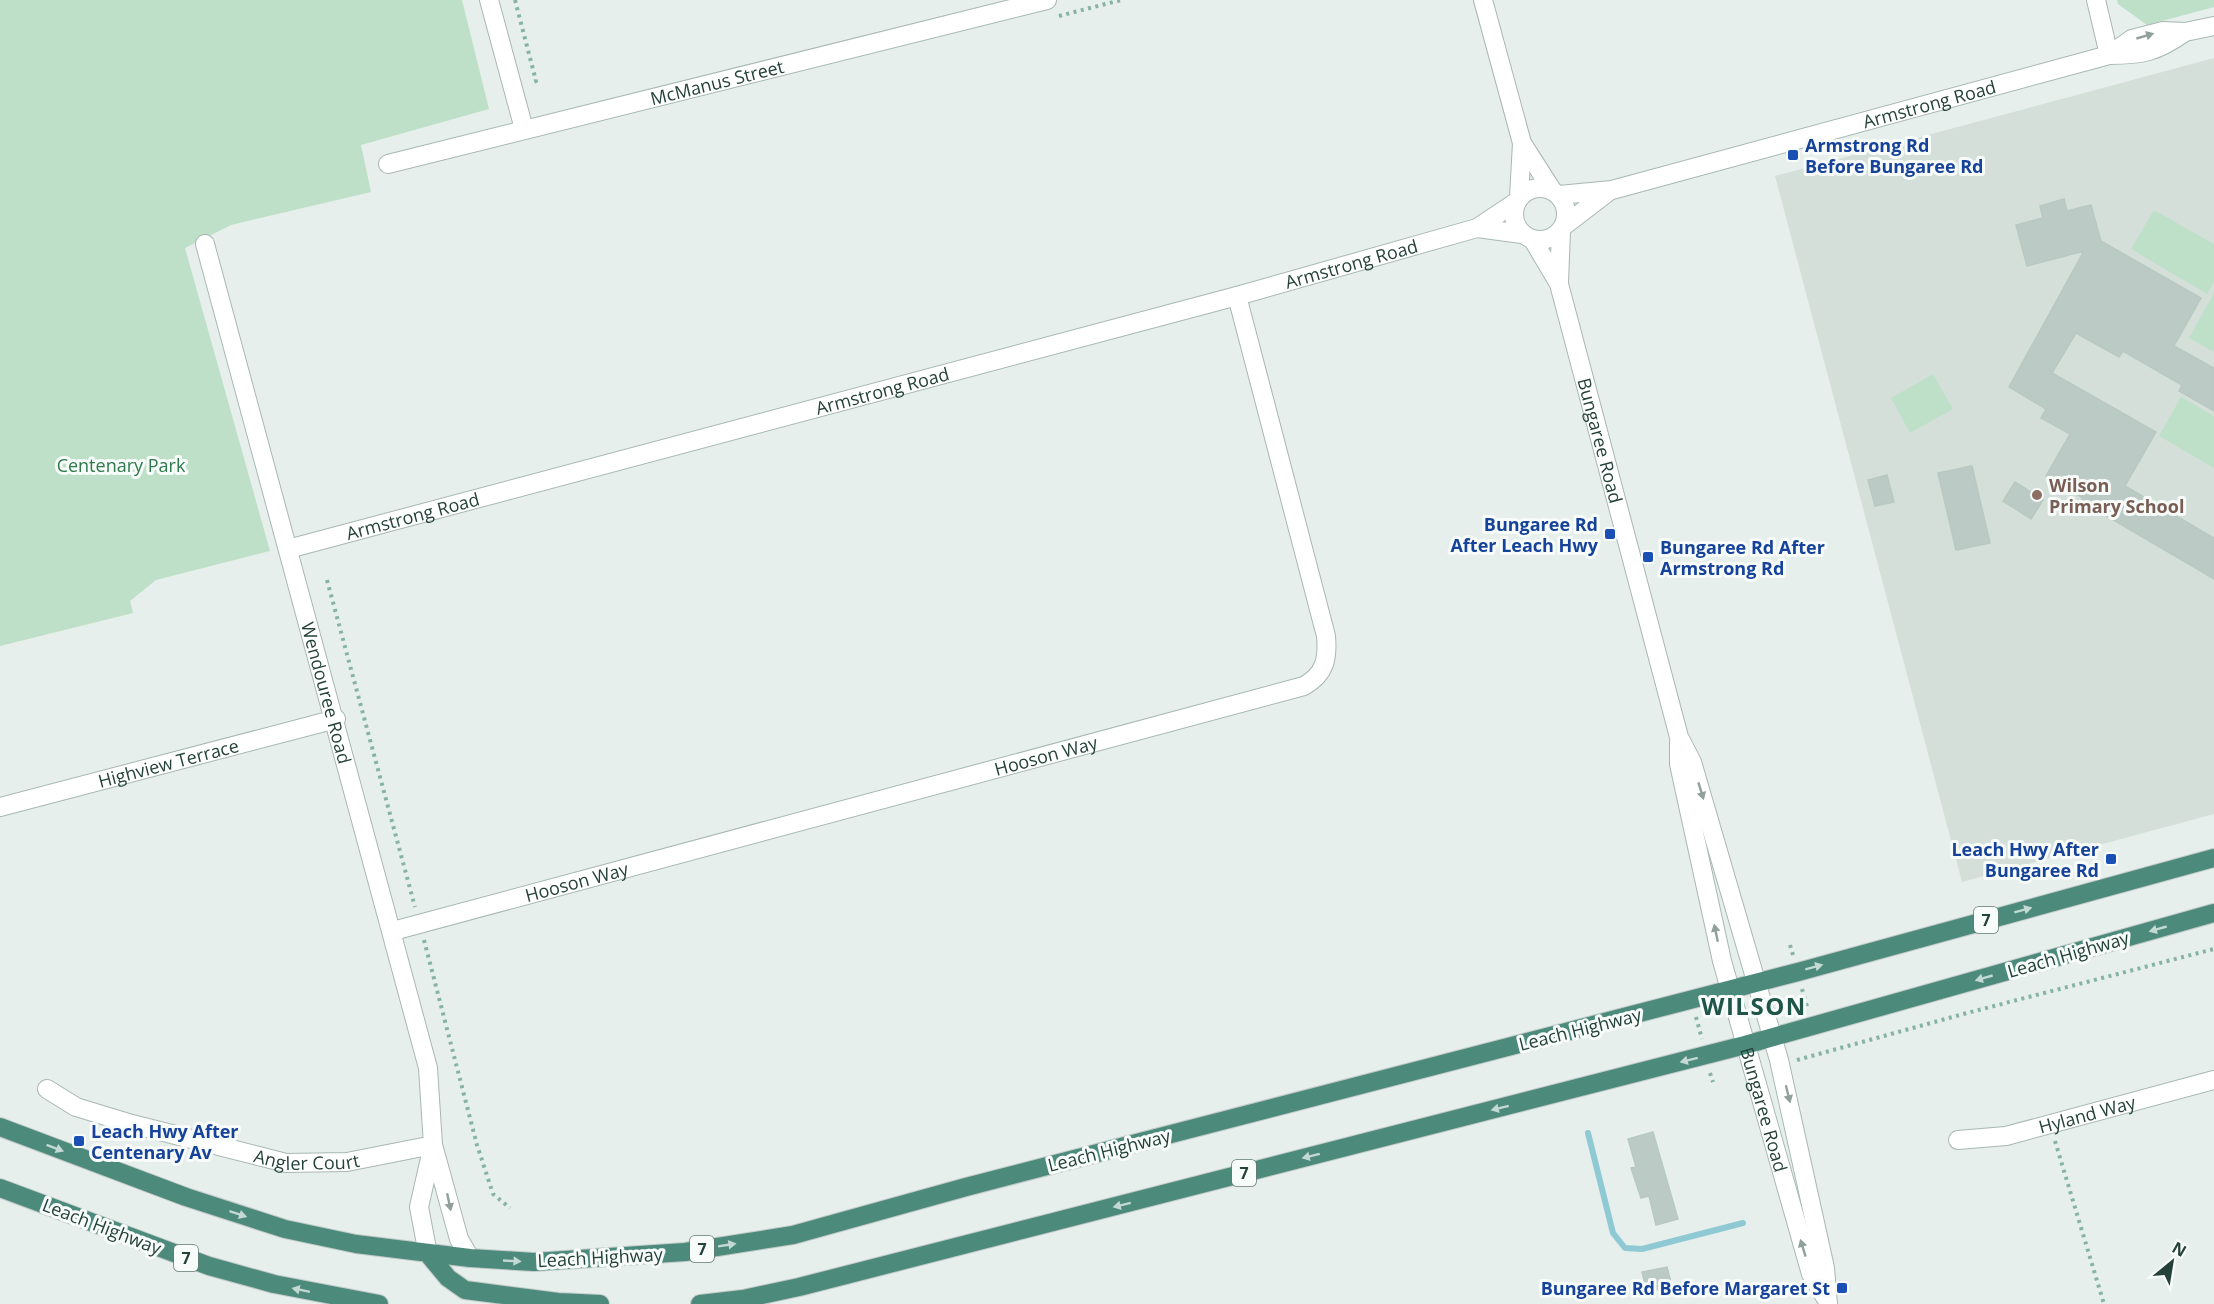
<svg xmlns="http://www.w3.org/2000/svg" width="2214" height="1304" viewBox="0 0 2214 1304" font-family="'Open Sans',sans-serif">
	<rect width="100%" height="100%" fill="#e6efeb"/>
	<!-- built -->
	<path fill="#d4dfda" d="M2214,58V814L1962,882L1775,176Z"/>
	<!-- green -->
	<path fill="#bfe0c8" d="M0,0H462L489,109L361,145L371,192L231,225L185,248L270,551L156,580L130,601L133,613L0,646Z
		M2117,0H2214V7L2147,25L2118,4Z
		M2154,210L2214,244V282L2207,294L2131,249Z
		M2214,293V352L2189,338Z
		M1933,374L1953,409L1910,433L1891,398Z
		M2181,397L2214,416V468L2159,436Z"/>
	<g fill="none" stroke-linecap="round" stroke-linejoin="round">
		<!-- stream -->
		<path stroke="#8ec9d4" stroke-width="6" d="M1588,1133L1613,1233L1625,1248L1642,1249L1743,1223"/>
	</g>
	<!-- building -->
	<path fill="#bbcac4" stroke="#b8c9c2" stroke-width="1.5" d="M2064,199L2067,211L2091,205L2101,241L2201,298L2174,346L2214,368V411L2179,391L2182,385L2123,351L2119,357L2076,333L2052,373L2156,432L2125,486L2214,538V579L2081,501L2083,498L2046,476L2070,434L2041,418L2046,409L2009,387L2084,251L2027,266L2016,225L2043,218L2040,206Z
		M1972,466L1990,543L1956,550L1938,473Z
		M1887,475L1894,502L1875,506L1868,480Z
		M2015,482L2043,500L2031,519L2003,501Z
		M1653,1132L1678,1219L1656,1225L1649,1196L1641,1198L1631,1168L1636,1167L1628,1139Z
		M1667,1267L1672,1286L1647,1292L1642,1272Z"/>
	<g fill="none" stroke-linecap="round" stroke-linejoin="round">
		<defs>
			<g id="minor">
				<path d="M489,0L524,129"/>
				<path d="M2096,0L2109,55"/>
				<path d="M2109,55L2132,39L2163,31L2185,32L2214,26"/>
				<path id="s1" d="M388,164L1047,0"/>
				<path id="s2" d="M1559,195L1612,190L2109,55C2142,55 2157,52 2185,32"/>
				<path d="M1565,225L1608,192"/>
				<path d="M1477,228L1522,234"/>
				<path id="s3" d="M205,244L428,1068L433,1145L419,1207L428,1254"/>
				<path id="s4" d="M288,549L1237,296L1477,228L1516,202"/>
				<path id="s5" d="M0,807L336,719"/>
				<path id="s6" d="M393,931L1304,686C1325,674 1328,659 1326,636L1237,296"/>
				<path id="s7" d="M47,1089L76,1107L132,1124L286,1163L347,1162L433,1145"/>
				<path id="s8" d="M1958,1140L2006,1136L2214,1080"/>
				<path d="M433,1145L459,1239L470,1258"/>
			</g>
			<g id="tertiary">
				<path d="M1483,0L1522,143L1552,190"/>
				<circle cx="1540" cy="214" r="26"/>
				<path d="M1519,197L1522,143"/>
				<path id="s9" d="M1533,240L1559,284L1679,737L1692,762L1779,1060L1825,1268L1828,1304"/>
				<path d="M1559,282L1561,231"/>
				<path id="s10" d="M1679,742V764L1722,961L1811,1274L1825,1297"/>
			</g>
			<path id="trunk" d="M0,1127L186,1197L285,1229L356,1244L470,1258L534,1262L685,1252L793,1235L966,1187L1798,972L2214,858
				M0,1188L209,1266L274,1284L379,1304
				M428,1254L448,1278L465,1290L558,1302L600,1304
				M700,1304L743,1299L799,1287L1745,1045L2214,913"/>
		</defs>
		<!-- minor casing -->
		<use href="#minor" stroke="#a8b8b2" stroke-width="20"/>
		<!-- tertiary casing -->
		<use href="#tertiary" stroke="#a8b8b2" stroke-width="20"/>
		<!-- trunk casing -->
		<use href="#trunk" stroke="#c2cac8" stroke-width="20"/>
		<!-- path -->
		<path stroke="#86b3a5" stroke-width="4" stroke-dasharray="3 4.5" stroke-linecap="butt" d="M515,0L536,81L530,83
			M1059,16L1121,0
			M327,580L415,907
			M424,940L477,1145L493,1194L510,1208
			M1790,945L1793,955
			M1802,989L1808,1010
			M1696,1017L1702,1039
			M1797,1060L1967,1013L2214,949
			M1710,1073L1713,1082
			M2055,1141L2104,1304"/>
		<!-- minor -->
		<use href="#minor" stroke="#fff" stroke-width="18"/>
		<!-- tertiary -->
		<use href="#tertiary" stroke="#fff" stroke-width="18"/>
		<!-- trunk -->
		<use href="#trunk" stroke="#4c8a7c" stroke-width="18"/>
	</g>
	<!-- one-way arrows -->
	<defs><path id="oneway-solid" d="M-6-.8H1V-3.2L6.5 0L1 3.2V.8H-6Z" transform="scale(1.5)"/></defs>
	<g fill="#92a09c">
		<use href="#oneway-solid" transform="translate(2145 36) rotate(-16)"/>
		<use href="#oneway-solid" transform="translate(1701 791) rotate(73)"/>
		<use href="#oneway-solid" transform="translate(1716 933) rotate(-102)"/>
		<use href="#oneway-solid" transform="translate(1788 1094) rotate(76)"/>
		<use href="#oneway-solid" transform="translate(449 1202) rotate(78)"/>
		<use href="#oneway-solid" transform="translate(1803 1248) rotate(-107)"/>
	</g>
	<g fill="#c4d9d4">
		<use href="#oneway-solid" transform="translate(2023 910) rotate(-15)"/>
		<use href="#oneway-solid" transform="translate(2158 929) rotate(164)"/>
		<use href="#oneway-solid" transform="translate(1814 967) rotate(-15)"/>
		<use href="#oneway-solid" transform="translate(1984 978) rotate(164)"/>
		<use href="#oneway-solid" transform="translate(1689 1060) rotate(166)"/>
		<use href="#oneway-solid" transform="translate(1500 1108) rotate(166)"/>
		<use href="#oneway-solid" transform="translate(55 1148) rotate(21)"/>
		<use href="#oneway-solid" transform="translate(1311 1156) rotate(166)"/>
		<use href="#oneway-solid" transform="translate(1122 1205) rotate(166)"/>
		<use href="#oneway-solid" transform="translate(238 1214) rotate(18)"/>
		<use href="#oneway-solid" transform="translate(727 1245) rotate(-9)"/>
		<use href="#oneway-solid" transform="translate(512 1261) rotate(3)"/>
		<use href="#oneway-solid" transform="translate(301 1290) rotate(-168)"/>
	</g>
	<!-- markers -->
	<g fill="#1a4fb4" stroke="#f7fbf9" stroke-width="2">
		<rect x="1787" y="149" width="12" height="12" rx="3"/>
		<rect x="1604" y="528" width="12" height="12" rx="3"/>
		<rect x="1642" y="551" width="12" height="12" rx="3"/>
		<rect x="2105" y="853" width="12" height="12" rx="3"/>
		<rect x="73" y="1135" width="12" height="12" rx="3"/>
		<rect x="1836" y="1282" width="12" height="12" rx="3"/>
	</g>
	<circle fill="#8d6e63" stroke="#f7fbf9" stroke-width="2" cx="2037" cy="495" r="6"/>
	<g text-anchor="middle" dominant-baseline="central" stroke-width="6" stroke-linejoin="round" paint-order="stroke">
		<!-- shield labels -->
		<g fill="#f7fbf9" stroke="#637a73" stroke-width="1.5">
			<rect x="1974" y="907" width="24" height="26" rx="4.5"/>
			<rect x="1232" y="1160" width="24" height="26" rx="4.5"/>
			<rect x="690" y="1236" width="24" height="26" rx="4.5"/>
			<rect x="174" y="1245" width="24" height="26" rx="4.5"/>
		</g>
		<g font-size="16" font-weight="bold" fill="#24423a">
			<text x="1986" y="920">7</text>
			<text x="1244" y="1173">7</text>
			<text x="702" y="1249">7</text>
			<text x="186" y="1258">7</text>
		</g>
		<!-- street labels -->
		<g font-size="18" fill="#24423a" stroke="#f7fbf9">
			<text stroke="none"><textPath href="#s1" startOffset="339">McManus Street</textPath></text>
			<text stroke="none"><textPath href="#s2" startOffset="382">Armstrong Road</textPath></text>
			<text stroke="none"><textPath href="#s4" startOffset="1101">Armstrong Road</textPath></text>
			<text stroke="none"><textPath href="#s4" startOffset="615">Armstrong Road</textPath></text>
			<text stroke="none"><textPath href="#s9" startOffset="213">Bungaree Road</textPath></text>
			<text stroke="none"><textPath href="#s4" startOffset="129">Armstrong Road</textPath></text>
			<text stroke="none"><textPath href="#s3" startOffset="465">Wendouree Road</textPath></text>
			<text stroke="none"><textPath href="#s6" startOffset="676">Hooson Way</textPath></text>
			<text stroke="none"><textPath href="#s5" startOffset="174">Highview Terrace</textPath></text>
			<text stroke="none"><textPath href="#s6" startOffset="190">Hooson Way</textPath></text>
			<text transform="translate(2068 954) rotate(-16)">Leach Highway</text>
			<text transform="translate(1580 1029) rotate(-14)">Leach Highway</text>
			<text stroke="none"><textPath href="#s10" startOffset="378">Bungaree Road</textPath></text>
			<text stroke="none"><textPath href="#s8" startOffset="132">Hyland Way</textPath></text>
			<text transform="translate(1109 1150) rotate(-14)">Leach Highway</text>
			<text stroke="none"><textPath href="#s7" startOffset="272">Angler Court</textPath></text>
			<text transform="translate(102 1226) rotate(21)">Leach Highway</text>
			<text transform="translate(600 1257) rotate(-3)">Leach Highway</text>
		</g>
		<!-- transit labels -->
		<g font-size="18" font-weight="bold" fill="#164399" stroke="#f7fbf9" text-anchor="start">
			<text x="1805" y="145">Armstrong Rd<tspan x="1805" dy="21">Before Bungaree Rd</tspan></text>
			<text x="1598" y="524" text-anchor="end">Bungaree Rd<tspan x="1598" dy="21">After Leach Hwy</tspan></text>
			<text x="1660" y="547">Bungaree Rd After<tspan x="1660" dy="21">Armstrong Rd</tspan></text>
			<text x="2099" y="849" text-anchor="end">Leach Hwy After<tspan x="2099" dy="21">Bungaree Rd</tspan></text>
			<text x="91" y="1131">Leach Hwy After<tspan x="91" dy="21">Centenary Av</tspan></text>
			<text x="1830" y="1288" text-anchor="end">Bungaree Rd Before Margaret St</text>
		</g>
		<!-- park labels -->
		<g font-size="18" fill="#2d7a4b" stroke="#f7fbf9">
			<text x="121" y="465">Centenary Park</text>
		</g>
		<!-- education labels -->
		<g font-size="18" font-weight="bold" fill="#785e54" stroke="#f7fbf9" text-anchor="start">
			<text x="2049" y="485">Wilson<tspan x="2049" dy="21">Primary School</tspan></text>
		</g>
		<!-- district labels -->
		<g font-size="24" font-weight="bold" letter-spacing="1.5" fill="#1f5548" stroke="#f7fbf9">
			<text x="1754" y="1005">WILSON</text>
		</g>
	</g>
	<!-- north arrow -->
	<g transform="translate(2172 1262) rotate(30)" stroke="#f7fbf9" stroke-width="4.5" paint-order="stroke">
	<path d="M0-4.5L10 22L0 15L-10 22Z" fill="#24423a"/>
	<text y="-9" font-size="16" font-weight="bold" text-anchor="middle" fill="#24423a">N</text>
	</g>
</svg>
